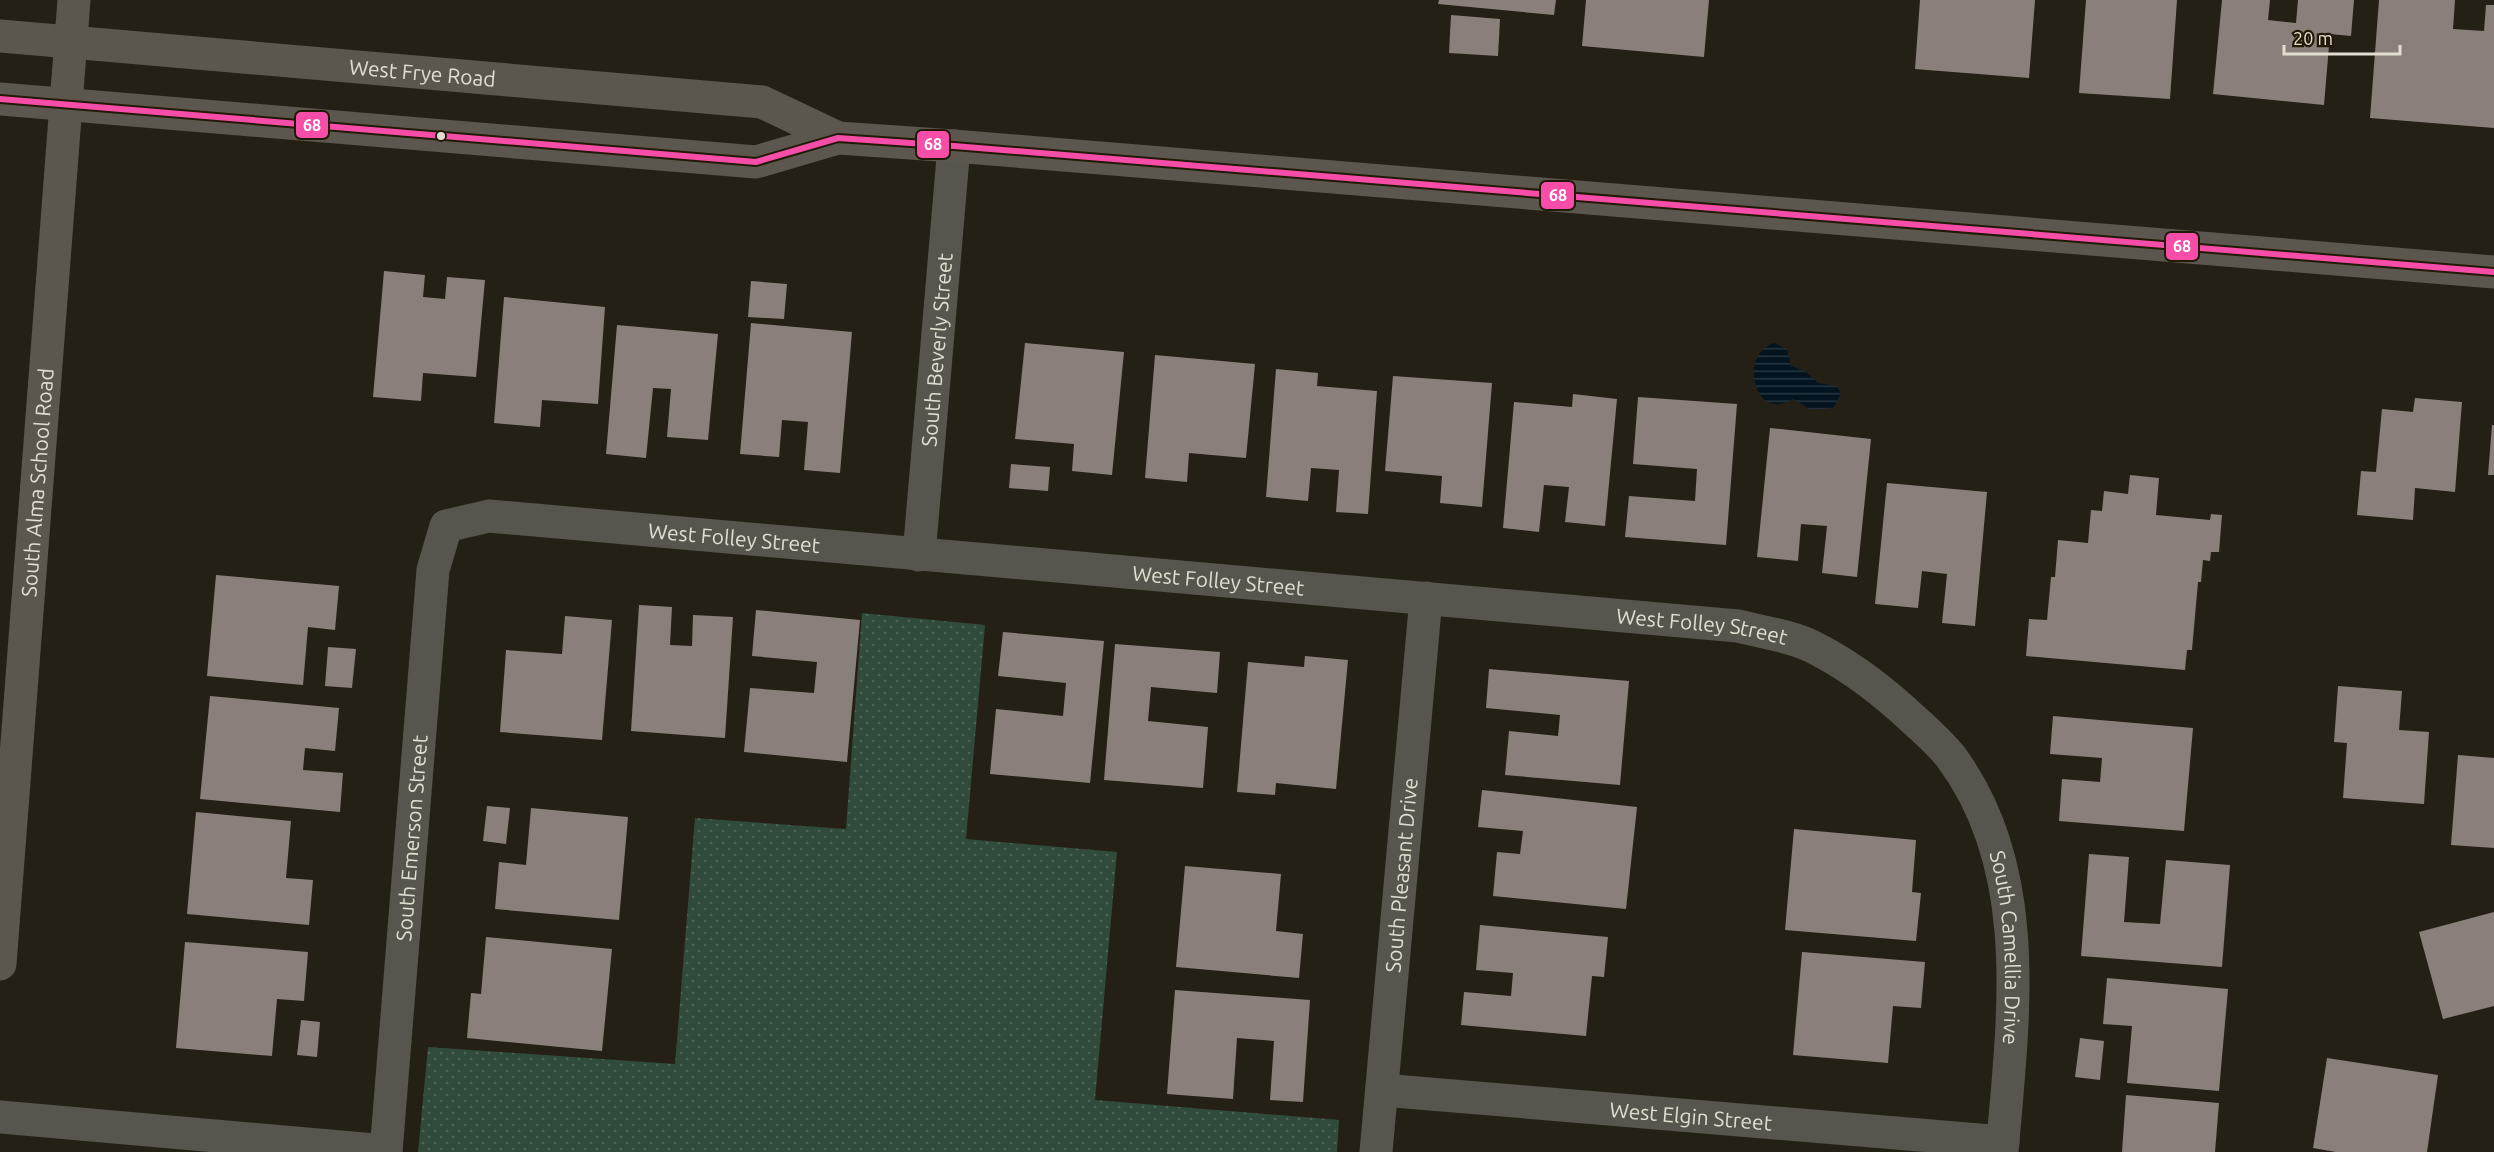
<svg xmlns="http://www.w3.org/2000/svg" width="2494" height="1152" viewBox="0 0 2494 1152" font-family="Ubuntu,sans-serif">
	<defs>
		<pattern id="grass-dots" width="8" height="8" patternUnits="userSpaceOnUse" patternTransform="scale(1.5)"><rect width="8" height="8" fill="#304a3b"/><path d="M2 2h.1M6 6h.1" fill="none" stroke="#4e6456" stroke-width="1.8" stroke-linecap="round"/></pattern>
		<pattern id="water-rules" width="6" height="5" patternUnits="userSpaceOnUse" patternTransform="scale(1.5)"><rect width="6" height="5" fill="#031420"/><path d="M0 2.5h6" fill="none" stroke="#27363f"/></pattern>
	</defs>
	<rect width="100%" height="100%" fill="#252016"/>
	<!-- grass -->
	<path fill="url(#grass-dots)" d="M862,613L985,625L966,839L1117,852L1095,1100L1339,1120L1337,1152H418L428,1047L675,1064L695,818L846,829Z"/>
	<!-- water -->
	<path fill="url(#water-rules)" d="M1774,343L1787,349L1791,366L1805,371L1818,383L1837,386L1841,394L1833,408L1811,410L1793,399C1753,424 1739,353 1774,343Z"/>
	<!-- building -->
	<path fill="#89807b" d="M1439,0H1556L1554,15L1438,4Z
		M1586,0H1709L1704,57L1582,46Z
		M1920,0H2035L2029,78L1915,69Z
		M2086,0H2177L2170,99L2079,93Z
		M2222,0H2270L2268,20L2296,23L2298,0H2354L2351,36L2330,34L2324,105L2213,94Z
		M2379,0H2455L2453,29L2484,31L2486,5H2494V128L2370,118Z
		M1451,15L1500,19L1498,56L1449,53Z
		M384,271L425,275L423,297L445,299L447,277L485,280L476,377L423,373L421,401L373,397Z
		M751,281L787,284L784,319L748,317Z
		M504,297L605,307L598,404L542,400L540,427L494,423Z
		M751,323L852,332L840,473L804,470L808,422L782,420L779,457L740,454Z
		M617,325L718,334L708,440L667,437L671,389L653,388L646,458L606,454Z
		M1025,343L1124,352L1112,475L1072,471L1074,444L1015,439Z
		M1155,355L1255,364L1246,458L1189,453L1187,482L1145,478Z
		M1276,369L1318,373L1317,386L1377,391L1368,514L1336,512L1339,470L1311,468L1308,501L1266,497Z
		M1393,376L1492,383L1482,507L1440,503L1442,476L1385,471Z
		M1573,394L1617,399L1605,526L1565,522L1569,487L1544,485L1539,532L1503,528L1514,402L1572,407Z
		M1638,397L1737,404L1726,545L1625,537L1629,496L1695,501L1697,469L1633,464Z
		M2415,398L2462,402L2455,492L2415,488L2413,520L2357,515L2361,471L2376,472L2382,409L2413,412Z
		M2492,425H2494V475H2488Z
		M1770,428L1871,439L1857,577L1822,573L1827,526L1801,524L1798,561L1757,557Z
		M1011,464L1050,467L1048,491L1009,488Z
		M2130,475L2159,478L2156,515L2210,520L2211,514L2222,515L2219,552H2211L2210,561L2203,560L2201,582H2198L2192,650H2187L2185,670L2026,656L2029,619L2047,620L2051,577H2055L2058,540L2088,543L2091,510L2102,511L2104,491L2128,494Z
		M1887,483L1987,492L1975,626L1942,623L1947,574L1922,571L1918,608L1875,604Z
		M216,575L339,586L335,630L308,627L303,685L207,676Z
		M639,605L672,607L670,645L692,646L693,615L733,617L725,738L631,731Z
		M756,610L860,620L847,762L744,752L750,688L814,693L817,662L752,656Z
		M565,616L612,620L602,740L500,732L506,650L562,654Z
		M1003,632L1104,641L1090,783L990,774L996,709L1063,716L1066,683L998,676Z
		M1115,644L1220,652L1217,693L1151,687L1148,721L1208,727L1203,788L1104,780Z
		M328,647L356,649L352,688L325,686Z
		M1305,656L1348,660L1336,789L1276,783L1275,795L1237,792L1248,662L1304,667Z
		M1489,669L1629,681L1620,785L1505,775L1509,731L1558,736L1560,715L1486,708Z
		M2338,686L2402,691L2399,730L2429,732L2424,804L2343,798L2347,743L2334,742Z
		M210,696L339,708L335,751L305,748L303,770L343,773L340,812L200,799Z
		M2053,716L2193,728L2184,831L2059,821L2062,779L2100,782L2102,758L2050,754Z
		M2458,755L2494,758V848L2451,845Z
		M1482,790L1637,807L1626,909L1493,896L1497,852L1520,854L1523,831L1478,827Z
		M487,806L510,808L506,844L483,841Z
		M531,808L628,817L619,920L495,909L499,862L526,865Z
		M196,812L291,821L286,878L313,880L309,925L187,914Z
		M1794,829L1916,840L1912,892L1921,893L1916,941L1785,930Z
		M2089,854L2129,857L2124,922L2160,924L2166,860L2230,865L2222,967L2081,956Z
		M1185,866L1281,874L1276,931L1303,934L1299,978L1176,967Z
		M2494,912V1006L2443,1019L2419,932Z
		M1480,925L1608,937L1604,977L1592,976L1586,1036L1461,1025L1464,992L1511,996L1513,973L1476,970Z
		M486,937L612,949L602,1051L467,1038L471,993L481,994Z
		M185,942L308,952L304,1001L277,999L272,1056L176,1048Z
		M1802,952L1925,962L1921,1008L1893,1006L1888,1063L1793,1055Z
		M2107,978L2228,989L2219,1091L2127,1083L2132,1026L2103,1024Z
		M1175,990L1310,1000L1303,1102L1270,1100L1274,1041L1237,1038L1233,1099L1167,1094Z
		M301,1020L320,1022L317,1057L297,1055Z
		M2080,1038L2104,1041L2100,1080L2075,1077Z
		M2327,1058L2438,1075L2427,1152H2336L2313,1148Z
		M2126,1095L2219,1103L2215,1152H2122Z"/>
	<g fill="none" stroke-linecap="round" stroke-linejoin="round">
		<!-- street -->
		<g stroke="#57554d" stroke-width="33">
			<path id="s1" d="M919,555L954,146"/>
			<path id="s2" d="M1382,1090L2003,1142"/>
			<path d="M0,1117L386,1151"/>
			<path id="s3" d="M386,1152L433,570L446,526L489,516L1738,626C1762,632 1791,636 1813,647C1845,663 1875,685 1902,709C1918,724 1937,739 1951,757C2035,870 2013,1020 2002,1152"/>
			<path id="s4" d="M1376,1152L1426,598"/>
		</g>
		<!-- secondary -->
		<g stroke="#5b574e" stroke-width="33">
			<path id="s5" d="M0,36L762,102L838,138"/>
			<path d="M0,99L756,162L838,138L954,146L2494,272"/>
			<path id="s6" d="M0,964L74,0"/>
		</g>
		<defs>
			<path id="bus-1" d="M0,99L756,162L838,138L954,146L2494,272"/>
		</defs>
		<!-- bus-1 casing -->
		<use href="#bus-1" stroke="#221a07" stroke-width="10"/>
		<!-- bus-1 -->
		<use href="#bus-1" stroke="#f54da8" stroke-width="6"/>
	</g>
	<!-- markers -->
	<circle fill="#e2ddd1" stroke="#221a07" stroke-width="2" cx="441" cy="136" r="5"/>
	<g text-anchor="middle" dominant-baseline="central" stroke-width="6" stroke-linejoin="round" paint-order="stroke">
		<!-- street labels -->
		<g font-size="21" fill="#e2ddd1" stroke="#221a07">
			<text stroke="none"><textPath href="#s5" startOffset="424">West Frye Road</textPath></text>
			<text stroke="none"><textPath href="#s1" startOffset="206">South Beverly Street</textPath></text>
			<text stroke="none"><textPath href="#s6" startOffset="483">South Alma School Road</textPath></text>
			<text stroke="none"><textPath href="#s3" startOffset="920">West Folley Street</textPath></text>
			<text stroke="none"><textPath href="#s3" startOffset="1406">West Folley Street</textPath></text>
			<text stroke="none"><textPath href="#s3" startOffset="1892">West Folley Street</textPath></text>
			<text stroke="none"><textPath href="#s3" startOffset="315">South Emerson Street</textPath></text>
			<text stroke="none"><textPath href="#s4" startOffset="278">South Pleasant Drive</textPath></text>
			<text stroke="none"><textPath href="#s3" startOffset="2386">South Camellia Drive</textPath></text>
			<text stroke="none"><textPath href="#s2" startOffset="310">West Elgin Street</textPath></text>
		</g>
	</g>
	<g stroke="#221a07" stroke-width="2">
		<rect x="295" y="111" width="34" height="28" rx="6" fill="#f54da8"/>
		<rect x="916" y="130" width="34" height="29" rx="6" fill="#f54da8"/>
		<rect x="1540" y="181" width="35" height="29" rx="6" fill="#f54da8"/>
		<rect x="2165" y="232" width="34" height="29" rx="6" fill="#f54da8"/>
	</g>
	<g font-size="16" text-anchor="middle" font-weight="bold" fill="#fff">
		<text x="312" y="131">68</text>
		<text x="933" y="150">68</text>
		<text x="1558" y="201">68</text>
		<text x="2182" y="252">68</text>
	</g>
	<!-- scale -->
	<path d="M2284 45v9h116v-9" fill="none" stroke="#e2ddd1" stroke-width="3"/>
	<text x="2293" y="45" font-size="18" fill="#e2ddd1" stroke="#221a07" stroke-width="4.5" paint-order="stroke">20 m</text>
</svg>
